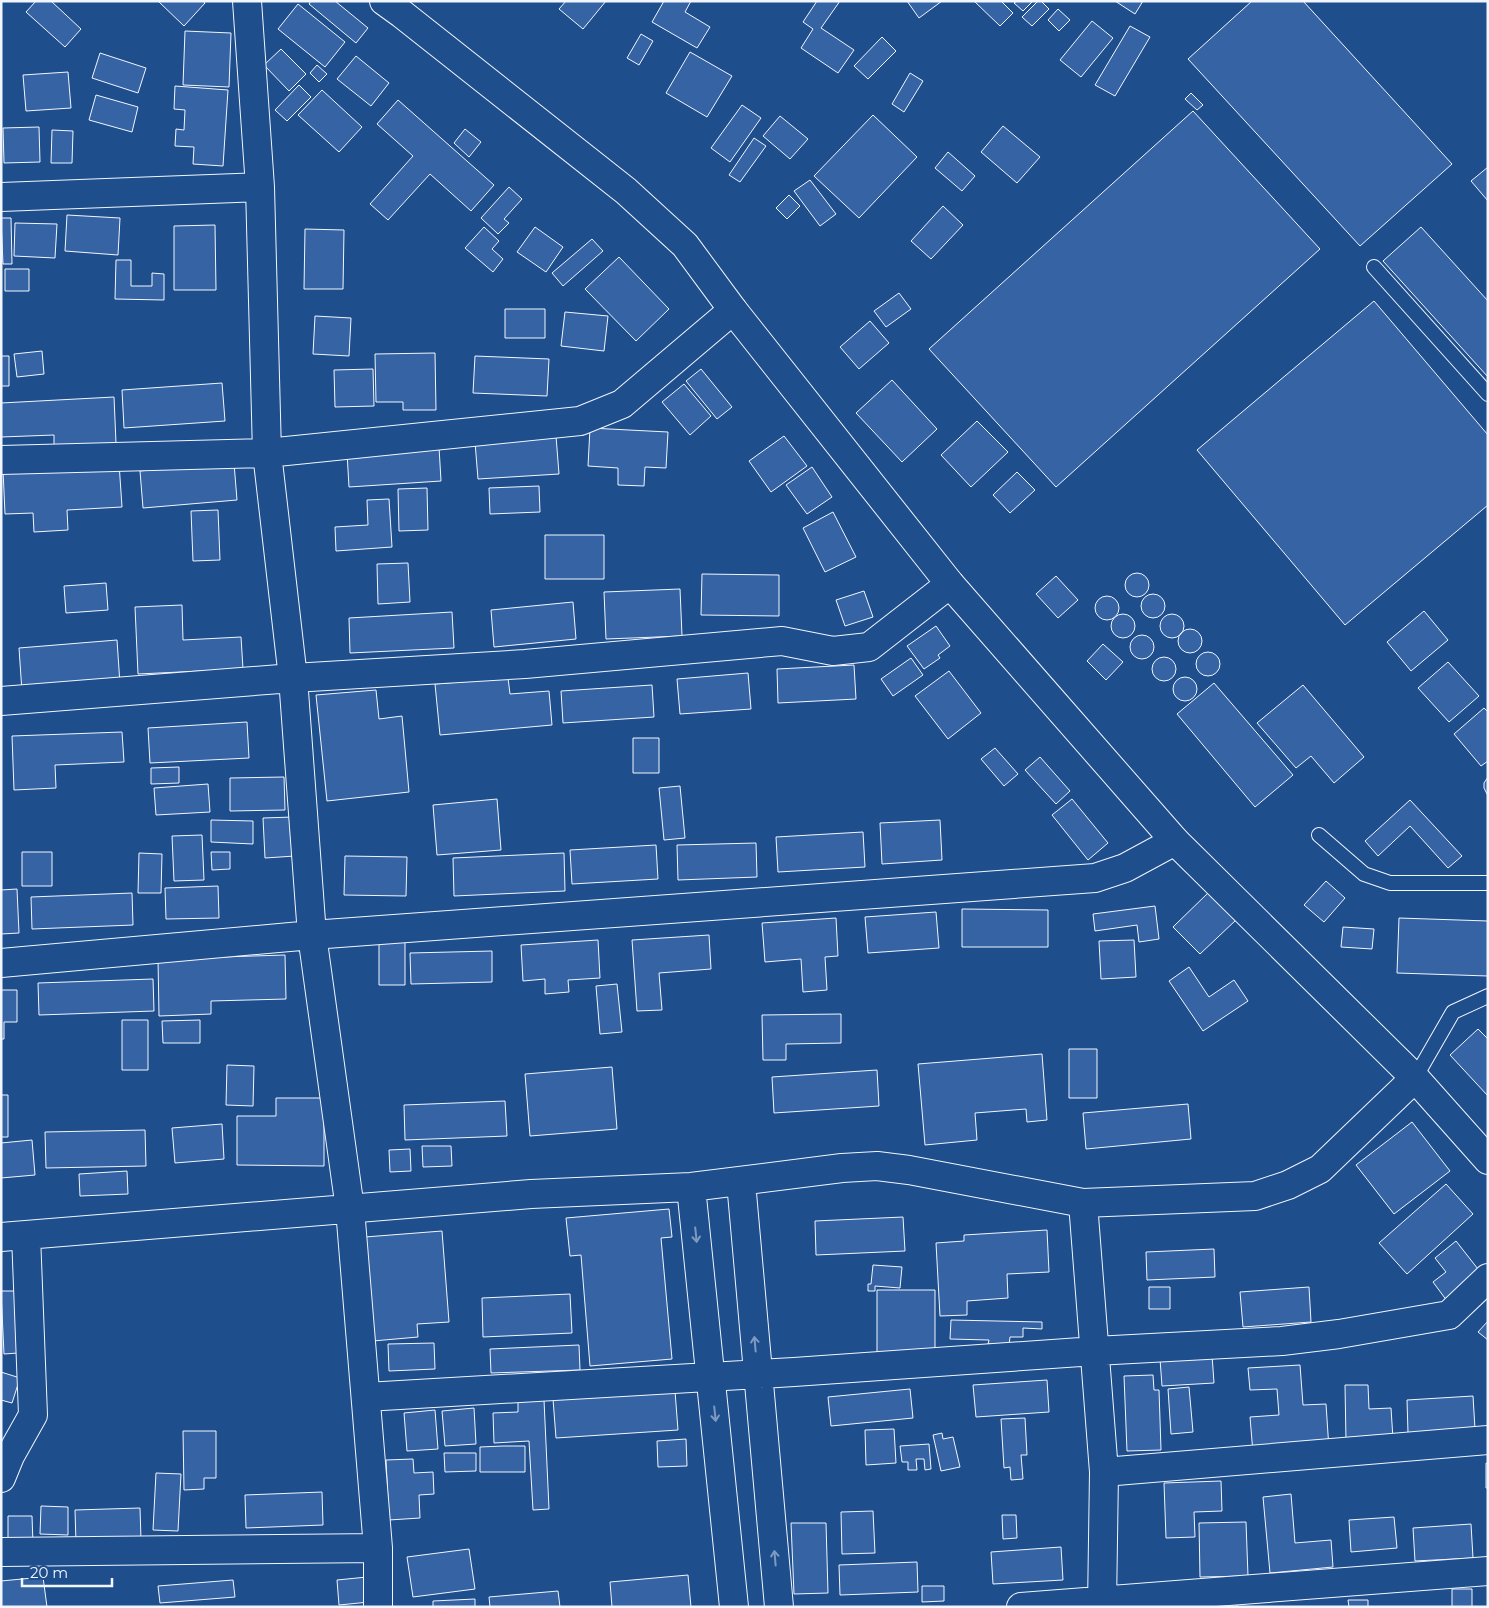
<svg xmlns="http://www.w3.org/2000/svg" width="1489" height="1608" viewBox="0 0 1489 1608" font-family="Montserrat,sans-serif">
	<rect width="100%" height="100%" fill="#1f4e8c"/>
	<!-- building -->
	<path fill="#3563a3" stroke="#f2f6ff" d="M36,1H51L81,29L65,47L26,12Z
		M158,1H203L205,3L184,26Z
		M311,1H335L368,28L356,43L309,4Z
		M566,1H606L583,29L559,9Z
		M664,1H691L685,12L710,27L697,48L652,22Z
		M817,1H840L821,28L854,50L838,73L801,48L813,29L803,22Z
		M907,1H942L919,18Z
		M974,1H1001L1013,13L1000,26Z
		M1017,1H1033L1023,11L1014,3Z
		M1038,1H1041L1049,9L1032,26L1022,17Z
		M1115,1H1143L1135,14Z
		M1252,1H1303L1452,164L1360,246L1188,59Z
		M298,4L345,42L325,67L278,29Z
		M1058,9L1070,20L1059,31L1048,20Z
		M1092,21L1113,38L1081,77L1060,60Z
		M1130,26L1150,37L1115,96L1095,85Z
		M185,31L231,33L229,87L183,85Z
		M641,34L653,41L639,65L627,58Z
		M882,37L896,51L868,79L854,66Z
		M281,49L306,74L289,91L264,65Z
		M690,52L732,76L707,117L666,93Z
		M100,53L146,68L138,93L92,78Z
		M356,56L389,83L371,106L337,79Z
		M317,65L327,74L319,82L310,73Z
		M68,72L71,108L26,111L23,75Z
		M910,73L923,81L904,112L892,104Z
		M299,85L311,97L287,121L275,110Z
		M175,86L228,90L223,166L193,164L194,147L175,146L176,129L184,130L185,110L174,109Z
		M322,90L362,127L339,152L298,115Z
		M1191,93L1203,105L1197,110L1185,99Z
		M96,95L138,107L132,132L89,120Z
		M398,100L494,185L471,211L430,174L388,220L370,204L413,156L377,124Z
		M742,105L761,118L730,162L711,148Z
		M1193,111L1320,249L1056,487L929,349Z
		M873,115L917,157L859,218L814,176Z
		M780,116L808,139L790,159L763,136Z
		M1003,126L1040,157L1017,183L981,152Z
		M39,127L40,162L4,163L3,128Z
		M465,129L481,142L469,157L454,143Z
		M52,130L73,131L72,163H51Z
		M754,138L766,146L740,182L729,175Z
		M948,152L975,176L962,191L935,168Z
		M1488,167V201L1471,181Z
		M810,180L836,214L820,226L794,191Z
		M509,187L522,199L504,219L509,223L498,234L481,218Z
		M789,195L800,206L787,219L776,208Z
		M943,206L963,225L931,259L911,241Z
		M67,215L120,218L118,255L65,251Z
		M1,218H11L12,264H3Z
		M15,223L57,224L55,258L14,256Z
		M215,225L216,290H174V226Z
		M484,227L499,241L492,249L503,259L493,272L465,248Z
		M535,227L563,247L546,272L517,252Z
		M1421,227L1488,301V377L1383,261Z
		M305,229L344,230L343,289H304Z
		M592,239L603,251L563,286L552,273Z
		M619,257L669,309L636,341L585,289Z
		M116,260H131V286H152V273L164,274V300L115,299Z
		M5,269H29V291H5Z
		M899,293L911,309L886,327L874,311Z
		M1374,301L1488,435V505L1345,625L1197,450Z
		M505,309H545V338H505Z
		M565,312L608,316L604,351L561,346Z
		M315,316L351,318L349,356L313,354Z
		M870,321L889,343L859,369L840,347Z
		M42,351L44,374L17,377L14,354Z
		M435,353L436,410H403V402H376L375,354Z
		M1,356H9V386H1Z
		M475,356L549,359L547,396L473,393Z
		M373,369L374,406L335,407L334,370Z
		M701,369L732,407L717,419L686,381Z
		M892,380L937,429L902,462L856,413Z
		M222,383L225,421L124,428L122,390Z
		M684,384L711,416L690,435L662,402Z
		M114,397L116,443L54,446V435L1,437V403Z
		M977,421L1008,452L971,487L941,455Z
		M590,428L668,432L666,468L645,467L644,486L618,485V468L588,466Z
		M556,436L559,474L478,479L475,442Z
		M784,436L807,466L771,492L749,461Z
		M439,447L441,481L349,487L347,453Z
		M119,463L122,507L67,510L68,530L34,532L33,513L5,514L3,470Z
		M234,463L237,500L143,508L140,471Z
		M812,467L832,497L807,514L786,485Z
		M1017,472L1035,490L1010,513L993,495Z
		M539,486L540,512L490,514L489,488Z
		M427,488L428,530L399,531L398,489Z
		M389,499L392,547L336,551L335,527L368,525L367,500Z
		M218,510L220,560L193,561L191,511Z
		M833,512L856,557L825,572L803,528Z
		M545,535H604V579H545Z
		M408,563L410,602L378,604L377,564Z
		M1125 585a12 12 0 1 1 24 0a12 12 0 1 1-24 0Z
		M702,574L779,575V616L701,615Z
		M1056,576L1078,600L1058,618L1036,594Z
		M106,583L108,610L66,613L64,586Z
		M680,589L682,636L606,639L604,592Z
		M864,591L873,617L845,626L836,600Z
		M1141 606a12 12 0 1 1 24 0a12 12 0 1 1-24 0Z
		M1095 608a12 12 0 1 1 24 0a12 12 0 1 1-24 0Z
		M573,602L576,639L494,647L491,610Z
		M182,605L183,640L241,637L243,669L138,674L135,607Z
		M1424,611L1448,640L1411,671L1387,642Z
		M452,612L454,648L350,653L349,618Z
		M1111 626a12 12 0 1 1 24 0a12 12 0 1 1-24 0Z
		M1160 626a12 12 0 1 1 24 0a12 12 0 1 1-24 0Z
		M936,626L950,646L938,655L940,658L924,669L907,646Z
		M1178 641a12 12 0 1 1 24 0a12 12 0 1 1-24 0Z
		M1130 647a12 12 0 1 1 24 0a12 12 0 1 1-24 0Z
		M117,640L120,684L22,692L19,648Z
		M1103,644L1123,662L1106,680L1087,661Z
		M1196 664a12 12 0 1 1 24 0a12 12 0 1 1-24 0Z
		M1152 669a12 12 0 1 1 24 0a12 12 0 1 1-24 0Z
		M911,658L923,675L893,696L881,679Z
		M1448,662L1479,696L1449,722L1418,688Z
		M854,665L856,699L778,703L777,669Z
		M949,671L981,713L948,739L915,696Z
		M748,673L751,709L680,714L677,679Z
		M1173 689a12 12 0 1 1 24 0a12 12 0 1 1-24 0Z
		M508,678L510,694L549,691L552,725L440,735L435,684Z
		M1214,683L1293,775L1255,807L1177,714Z
		M652,685L654,717L563,723L561,691Z
		M1303,685L1364,757L1334,783L1311,756L1296,768L1257,723Z
		M376,690L379,719L402,716L409,792L327,801L316,695Z
		M1484,708L1488,712V761L1481,766L1454,734Z
		M247,722L249,758L150,763L148,728Z
		M122,732L124,762L55,765L56,788L14,790L12,736Z
		M633,738H659V773H633Z
		M995,748L1018,774L1004,786L981,759Z
		M1040,757L1070,791L1056,804L1025,770Z
		M179,767V783L151,784V768Z
		M284,777L285,810L230,811V778Z
		M1488,777V796L1484,788V783Z
		M208,784L210,812L156,815L154,788Z
		M680,786L685,838L664,840L659,788Z
		M497,799L501,850L437,855L433,805Z
		M1072,799L1108,843L1088,860L1052,815Z
		M1410,800L1462,856L1448,868L1410,826L1378,856L1365,841Z
		M293,817L295,856L265,858L263,818Z
		M211,820L253,821V844L211,842Z
		M940,820L942,860L882,864L880,823Z
		M863,832L865,867L778,872L776,837Z
		M202,835L204,880L174,881L172,836Z
		M756,843L757,877L678,880L677,845Z
		M656,845L658,879L572,884L570,850Z
		M22,852H52V886H22Z
		M211,852H230V869L212,870Z
		M139,853L162,854L161,893H138Z
		M564,853L565,891L454,896L453,858Z
		M345,856L407,857L406,896L344,895Z
		M1326,881L1345,898L1324,922L1304,905Z
		M218,886L219,918L166,919L165,888Z
		M17,889L19,933L1,934V890Z
		M1209,892L1236,920L1200,954L1173,927Z
		M132,893L133,925L32,929L31,897Z
		M1155,906L1159,939L1139,942L1137,925L1095,931L1093,914Z
		M962,909L1048,910V947H962Z
		M936,912L939,948L868,953L865,917Z
		M836,918L838,956L825,957L827,990L803,992L801,959L765,962L762,923Z
		M1399,918L1488,921V976L1397,973Z
		M1343,927L1374,929L1372,949L1341,947Z
		M709,935L711,969L659,973L662,1010L637,1011L632,940Z
		M598,940L600,978L568,980L569,992L545,994V979L523,981L521,945Z
		M1134,940L1136,977L1101,979L1099,941Z
		M379,941H405V985H379Z
		M492,951V982L411,984L410,953Z
		M285,955L286,999L211,1001V1014L159,1016L158,959Z
		M1189,967L1209,997L1234,980L1248,1001L1203,1031L1169,981Z
		M153,979L154,1011L39,1015L38,983Z
		M617,984L622,1032L600,1034L596,986Z
		M1,990H17V1022H4V1039H1Z
		M841,1014V1043L786,1044V1060H763L762,1015Z
		M122,1020H148V1070H122Z
		M200,1020V1043H163L162,1021Z
		M1478,1029L1488,1039V1096L1450,1055Z
		M1069,1049H1097V1098H1069Z
		M1042,1054L1047,1120L1027,1122L1026,1109L975,1113L977,1140L925,1145L918,1064Z
		M227,1065L254,1066L253,1106L226,1105Z
		M612,1067L617,1129L530,1136L525,1074Z
		M877,1070L879,1106L774,1113L772,1077Z
		M1,1095H8V1137H1Z
		M276,1098H324V1166L237,1165V1116H276Z
		M505,1101L507,1136L405,1140L404,1105Z
		M1188,1104L1191,1139L1086,1149L1083,1113Z
		M1412,1122L1450,1171L1394,1214L1356,1165Z
		M222,1124L224,1159L175,1163L172,1128Z
		M145,1130L146,1166L46,1168L45,1132Z
		M32,1140L35,1175L1,1178V1143Z
		M422,1146H451L452,1166L423,1167Z
		M410,1149L411,1171L390,1172L389,1150Z
		M127,1171L128,1194L80,1196L79,1174Z
		M1446,1184L1473,1214L1407,1274L1379,1243Z
		M669,1209L672,1237L661,1238L672,1359L590,1366L581,1255L570,1256L566,1218Z
		M903,1217L905,1251L816,1255L815,1221Z
		M1047,1230L1049,1272L1007,1274L1008,1298L967,1301V1315L940,1316L936,1243L964,1241V1235Z
		M442,1231L449,1322L417,1324L418,1337L373,1341L365,1237Z
		M1456,1241L1485,1278L1450,1305L1433,1282L1446,1272L1435,1258Z
		M1214,1249L1215,1277L1147,1280L1146,1252Z
		M873,1265L902,1267L900,1288L875,1286V1291H868V1284H871Z
		M1149,1287H1170V1309H1149Z
		M1309,1287L1311,1322L1243,1327L1240,1292Z
		M877,1290H935V1357H877Z
		M1,1291H16L18,1353L4,1354Z
		M570,1294L572,1333L483,1337L482,1298Z
		M951,1320L1042,1322V1329L1023,1328V1337H1010L1009,1345L988,1344L989,1340L950,1339Z
		M1488,1321V1340L1478,1332Z
		M434,1343L435,1369L389,1371L388,1344Z
		M579,1345L580,1370L491,1373L490,1349Z
		M1212,1355L1214,1383L1162,1386L1160,1359Z
		M1300,1365L1303,1405L1326,1404L1329,1449L1253,1453L1250,1417L1279,1415L1277,1389L1250,1390L1248,1368Z
		M1,1372L20,1378L12,1403L1,1400Z
		M1153,1375L1154,1390H1159L1161,1450L1127,1451L1124,1376Z
		M1047,1380L1049,1412L976,1417L973,1385Z
		M1345,1385H1368L1369,1409L1391,1408L1393,1439L1346,1441Z
		M1189,1387L1193,1432L1171,1434L1168,1389Z
		M910,1389L913,1418L831,1426L828,1397Z
		M675,1391L678,1430L556,1438L553,1399Z
		M1473,1396L1475,1429L1408,1433L1407,1400Z
		M544,1400L549,1509L533,1510L529,1441L494,1443L493,1413L518,1412V1402Z
		M474,1408L476,1444L445,1446L442,1411Z
		M435,1410L438,1449L407,1451L404,1413Z
		M1025,1418L1027,1455H1021L1023,1479L1011,1480L1010,1467L1004,1468L1001,1419Z
		M894,1429L896,1463L866,1465L865,1430Z
		M183,1431H216V1478H204V1489L184,1490Z
		M942,1433L943,1439L953,1437L960,1467L941,1471L933,1435Z
		M686,1439L687,1466L658,1467L657,1441Z
		M929,1444L931,1469L925,1470L924,1459H916L917,1470H908V1462H902L900,1446Z
		M503,1446H525V1472H480V1447Z
		M444,1453H476V1471L445,1472Z
		M413,1459L414,1473L433,1472L434,1494L419,1495L420,1518L389,1520L386,1460Z
		M1486,1463H1488V1488H1486Z
		M156,1473L181,1474L178,1531L153,1530Z
		M1221,1481L1222,1511L1194,1512L1195,1537L1166,1538L1164,1483Z
		M322,1492L323,1525L246,1528L245,1495Z
		M1291,1494L1295,1543L1331,1540L1333,1567L1270,1573L1263,1497Z
		M41,1506L68,1507V1535L40,1534Z
		M140,1508L141,1540L76,1543L75,1510Z
		M873,1511L875,1553L842,1554L841,1512Z
		M1002,1515H1016L1017,1538L1003,1539Z
		M8,1516H32L33,1544H8Z
		M1394,1517L1397,1548L1351,1552L1349,1520Z
		M1246,1522L1248,1576L1200,1577L1199,1523Z
		M791,1523H826L828,1593L794,1594Z
		M1471,1524L1473,1558L1415,1561L1413,1528Z
		M1061,1547L1063,1580L993,1584L991,1552Z
		M469,1549L475,1589L413,1597L407,1557Z
		M917,1562L918,1592L840,1595L839,1565Z
		M688,1575L691,1607H612L610,1582Z
		M43,1577L47,1607H1V1581Z
		M367,1577L369,1602L339,1605L337,1580Z
		M233,1580L235,1597L160,1603L158,1586Z
		M922,1586H944V1601L922,1602Z
		M1452,1589H1472V1607H1452Z
		M558,1591L560,1607H490L489,1597Z
		M475,1599V1607H433V1601Z
		M1236,1600L1237,1607H1176Z
		M1348,1600H1368V1607H1349Z"/>
	<g fill="none" stroke-linecap="round" stroke-linejoin="round">
		<defs>
			<path id="lane" d="M1374,267L1488,394
				M1319,835L1364,874L1390,883H1488
				M1415,1078L1453,1012L1488,996"/>
			<path id="street" d="M247,1L260,187L267,453L293,678L312,935L350,1209L378,1548V1607
				M1,197L260,187
				M1,460L267,453L580,421L622,404L733,310
				M1,701L293,678L525,664L782,641L833,651L869,647L950,584
				M1,963L312,935L1095,878L1125,868L1175,841
				M741,1182L779,1607
				M691,1187L734,1607
				M1083,1203L1104,1472L1102,1607
				M1,1237L531,1194L691,1187L842,1168L877,1166L909,1170L1083,1203L1255,1196L1288,1185L1320,1169L1415,1078
				M366,1397L794,1372L1095,1351L1282,1341L1339,1334L1449,1315L1488,1278
				M1104,1472L1488,1440
				M1,1478L10,1456L33,1415L26,1235
				M1,1552L378,1548
				M1021,1607L1488,1571"/>
			<path id="secondary" d="M384,1L402,14L626,191L685,245L733,310L950,584L1175,841L1415,1078L1488,1160"/>
		</defs>
		<!-- lane casing -->
		<use href="#lane" stroke="#f2f6ff" stroke-width="16"/>
		<!-- street casing -->
		<use href="#street" stroke="#f2f6ff" stroke-width="30"/>
		<!-- secondary casing -->
		<use href="#secondary" stroke="#f2f6ff" stroke-width="30"/>
		<!-- lane -->
		<use href="#lane" stroke="#1f4e8c" stroke-width="14"/>
		<!-- street -->
		<use href="#street" stroke="#1f4e8c" stroke-width="28"/>
		<!-- secondary -->
		<use href="#secondary" stroke="#1f4e8c" stroke-width="28"/>
	</g>
	<!-- one-way arrows -->
	<defs><path id="oneway-shaft" d="M-6 0H5M1.5-3L5.5 0L1.5 3" fill="none" stroke-width="1.6" stroke-linecap="round" stroke-linejoin="round" transform="scale(1.25)"/></defs>
	<g stroke="#7e9ac0">
		<use href="#oneway-shaft" transform="translate(696 1235) rotate(84)"/>
		<use href="#oneway-shaft" transform="translate(755 1344) rotate(-95)"/>
		<use href="#oneway-shaft" transform="translate(715 1414) rotate(84)"/>
		<use href="#oneway-shaft" transform="translate(775 1558) rotate(-95)"/>
	</g>
	<!-- border -->
	<rect width="1489" height="1608" fill="none" stroke="#f2f6ff" stroke-width="5"/>
	<!-- scale -->
	<path d="M22 1578v8h90v-8" fill="none" stroke="#f2f6ff" stroke-width="2.5"/>
	<text x="30" y="1578" font-size="15" fill="#f2f6ff" stroke="#1f4e8c" stroke-width="4" paint-order="stroke">20 m</text>
</svg>
